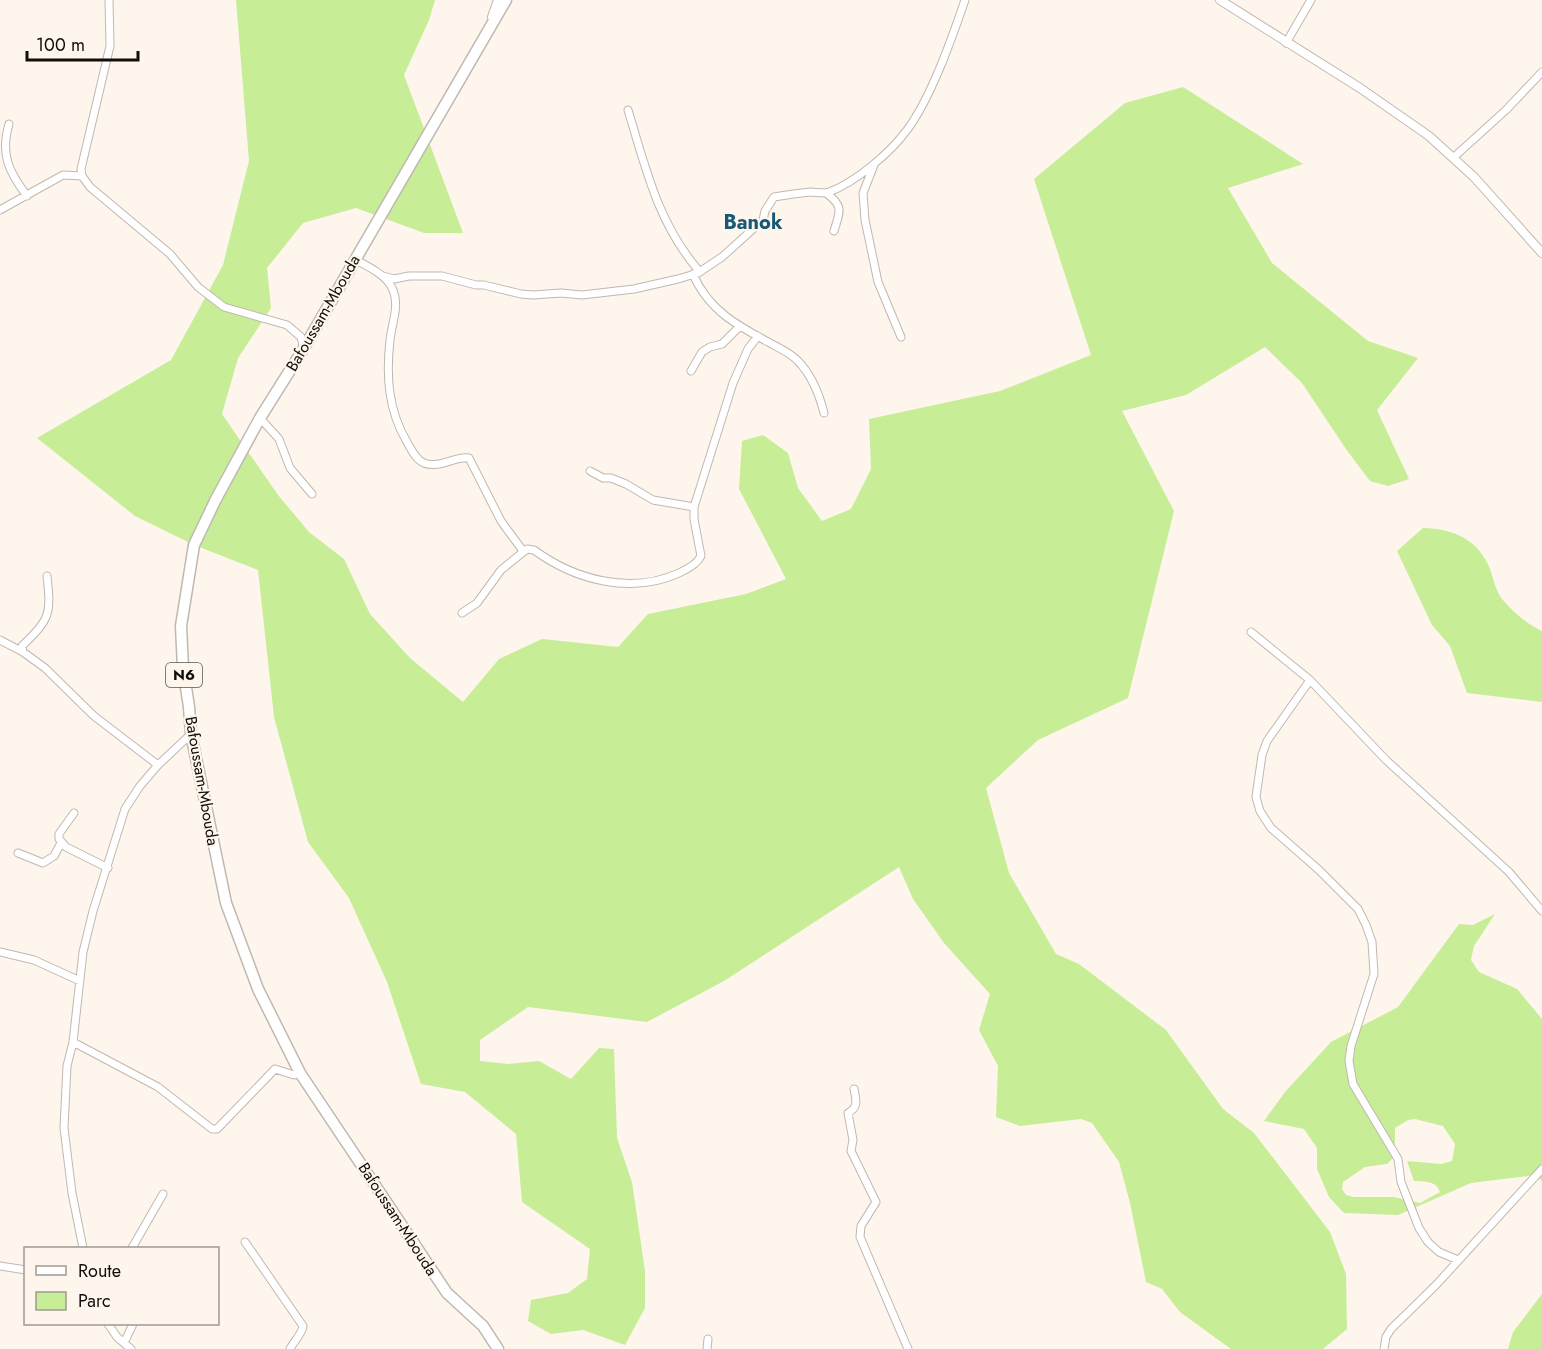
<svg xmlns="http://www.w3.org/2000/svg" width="1542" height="1349" viewBox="0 0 1542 1349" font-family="Jost,sans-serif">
	<rect width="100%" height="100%" fill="#fef6ed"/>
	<!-- green -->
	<path fill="#c7ed97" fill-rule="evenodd" d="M236,0H435L429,20L404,75L463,233H424L356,208L303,223L267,268L271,308L238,358L222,414L278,495L309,532L344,559L370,614L410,658L463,702L499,659L542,639L618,647L648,614L746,594L786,579L739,489L742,441L763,435L788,453L798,488L822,521L851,509L871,469L869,419L1000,391L1091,355L1034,179L1125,103L1183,87L1303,164L1228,188L1272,263L1368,341L1418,358L1377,410L1409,479L1388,486L1370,481L1346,449L1302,383L1265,347L1186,395L1122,411L1174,511L1128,698L1038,740L986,788L1009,873L1056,954L1079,964L1166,1030L1223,1109L1254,1133L1330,1232L1346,1274L1347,1329L1323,1349H1231L1180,1312L1162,1289L1146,1282L1130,1203L1119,1162L1092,1123L1081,1119L1020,1126L996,1117L998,1066L979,1030L990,994L944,943L913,899L899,867L724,981L647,1022L528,1007L480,1040V1061L508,1064L539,1061L571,1079L599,1048L614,1049L617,1138L632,1182L645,1271V1308L625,1345L583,1330L551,1334L528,1321L531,1300L568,1293L587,1279L590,1249L522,1202L516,1134L465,1092L421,1084L387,982L349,898L308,842L274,717L258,570L194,545L135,516L37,438L171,360L223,265L249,161Z
		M1423,528C1454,529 1478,539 1490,569C1493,578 1496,591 1502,599C1513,612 1527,624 1542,631V702L1467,693L1450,646L1432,625L1397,551Z
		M1495,914L1474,946L1471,960L1479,972L1517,989L1542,1019V1181L1535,1175L1471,1183L1398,1215L1344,1213L1329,1197L1317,1169V1148L1304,1129L1264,1121L1285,1092L1331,1042L1398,1007L1459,924L1473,925ZM1415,1119L1443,1126L1455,1144L1452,1161L1442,1164L1407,1161L1414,1181C1424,1182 1436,1180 1440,1192L1420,1203L1394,1197H1353L1346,1195L1342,1189L1343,1182L1365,1167L1387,1164L1392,1159L1395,1153V1128L1408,1120Z
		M1542,1294V1349H1508L1513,1332Z"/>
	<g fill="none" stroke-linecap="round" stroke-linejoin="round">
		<defs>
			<path id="minor" d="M109,0L110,46L81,169L82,176L90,187L170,254L198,287L224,307L287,325L301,337L304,348
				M1286,43L1311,0
				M628,110C646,169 658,224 700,272
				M9,124C0,155 9,172 27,196
				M1454,157L1506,110L1542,72
				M874,165L863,193L865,220L878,282L901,337
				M826,193C844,206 840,211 834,231
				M0,210L63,175L82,176
				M354,259C367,266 383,273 391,286C401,304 392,321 390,340C386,376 388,410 407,442C411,449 416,460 424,463C439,469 455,456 469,458L501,521L523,551
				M693,274C708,310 738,326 770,343C779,348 790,353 797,360C812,375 819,393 824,413
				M383,276L394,279L409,276H442L476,285H484L521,294L533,295L561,293L582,295L634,289L678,279L698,273L722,257L763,220L765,211L774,197C786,195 798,193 811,192C816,192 823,194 829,192C856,182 890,153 907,130C931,98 952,38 965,0
				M691,371L702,352L710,347L722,344L739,327
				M260,418L279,439L290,468L312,494
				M590,471L603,478H611L626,484L653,500L694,507
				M462,613L477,603L501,570L527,549L534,550C575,580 631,595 679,573C688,569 697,564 701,556L694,519V507L733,383L748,349L758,336
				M1251,632L1310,680L1386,760L1509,872L1542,911
				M0,640L23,652L45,668L94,716L158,765
				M23,652L22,646C51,618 51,614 47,576
				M1310,680L1267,741L1262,755L1256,797L1260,811L1271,828L1319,870L1358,909L1366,925L1372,942L1374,974L1351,1046L1349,1061L1353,1084L1398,1159L1401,1182L1419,1228L1428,1242L1439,1252L1458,1260
				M74,813L59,834V839L66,847L108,868
				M18,853L43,863L54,856L61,843
				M0,952L34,960L80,981
				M73,1042L158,1087L212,1129H217L275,1069L294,1075L300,1073
				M854,1089C856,1100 859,1107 848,1113L853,1140L851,1151L876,1202L861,1226L860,1237L908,1349
				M245,1242L303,1326C302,1334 294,1341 290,1349
				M83,1248L72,1193L64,1128L67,1066L73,1042L83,952L93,911L125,809L140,786L158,765L191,734
				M132,1248L163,1194
				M0,1266L26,1270
				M108,1324L117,1337L131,1349
				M124,1343L133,1324
				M707,1349L708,1339
				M1384,1349L1386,1337L1391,1329L1436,1285L1542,1169"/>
			<path id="tertiary" d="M1220,0L1360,88L1429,136L1474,177L1542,253
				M492,17L498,0"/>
			<path id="trunk" d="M498,1349L483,1326L447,1293L300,1073L258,989L226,903L191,734L189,707L183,668L181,626L194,545L216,499L260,418L304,348L506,0"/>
		</defs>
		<!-- minor casing -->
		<use href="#minor" stroke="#c0b8b0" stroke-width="9"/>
		<!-- tertiary casing -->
		<use href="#tertiary" stroke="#c0b8b0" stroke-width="10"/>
		<!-- trunk casing -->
		<use href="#trunk" stroke="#c0b8b0" stroke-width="13"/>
		<!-- minor -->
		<use href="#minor" stroke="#fff" stroke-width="7"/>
		<!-- tertiary -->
		<use href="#tertiary" stroke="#fff" stroke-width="8"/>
		<!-- trunk -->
		<use href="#trunk" stroke="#fff" stroke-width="10"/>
	</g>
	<g text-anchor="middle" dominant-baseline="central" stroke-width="4.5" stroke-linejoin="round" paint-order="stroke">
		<!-- shield labels -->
		<rect fill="#fef6ed" stroke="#57544f" stroke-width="1.5" x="166" y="663" width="36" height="24" rx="4.5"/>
		<g font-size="15" font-weight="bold" fill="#100e0b">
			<text x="184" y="675">N6</text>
		</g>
		<!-- street labels -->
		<g font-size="16" fill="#100e0b" stroke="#fef6ed">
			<text transform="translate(323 313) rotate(-60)">Bafoussam-Mbouda</text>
			<text transform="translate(202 781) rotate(80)">Bafoussam-Mbouda</text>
			<text transform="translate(398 1219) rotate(57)">Bafoussam-Mbouda</text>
		</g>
		<!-- quarter labels -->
		<g font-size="20" font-weight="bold" fill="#165977" stroke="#fef6ed">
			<text x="753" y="222">Banok</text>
		</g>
	</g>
	<!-- legend -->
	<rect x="24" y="1247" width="195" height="78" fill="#fef6ed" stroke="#9f9993" stroke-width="1.5"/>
	<rect x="36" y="1266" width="30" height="9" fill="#ffffff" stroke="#9f9993" stroke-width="1.5"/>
	<text x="78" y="1277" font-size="18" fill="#100e0b">Route</text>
	<rect x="36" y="1292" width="30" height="18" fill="#c7ed97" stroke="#9f9993" stroke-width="1.5"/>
	<text x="78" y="1307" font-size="18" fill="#100e0b">Parc</text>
	<!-- scale -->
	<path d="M27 51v9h111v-9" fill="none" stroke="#100e0b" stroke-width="3"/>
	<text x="36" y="51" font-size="18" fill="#100e0b" stroke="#fef6ed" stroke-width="4.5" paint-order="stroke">100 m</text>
</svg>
